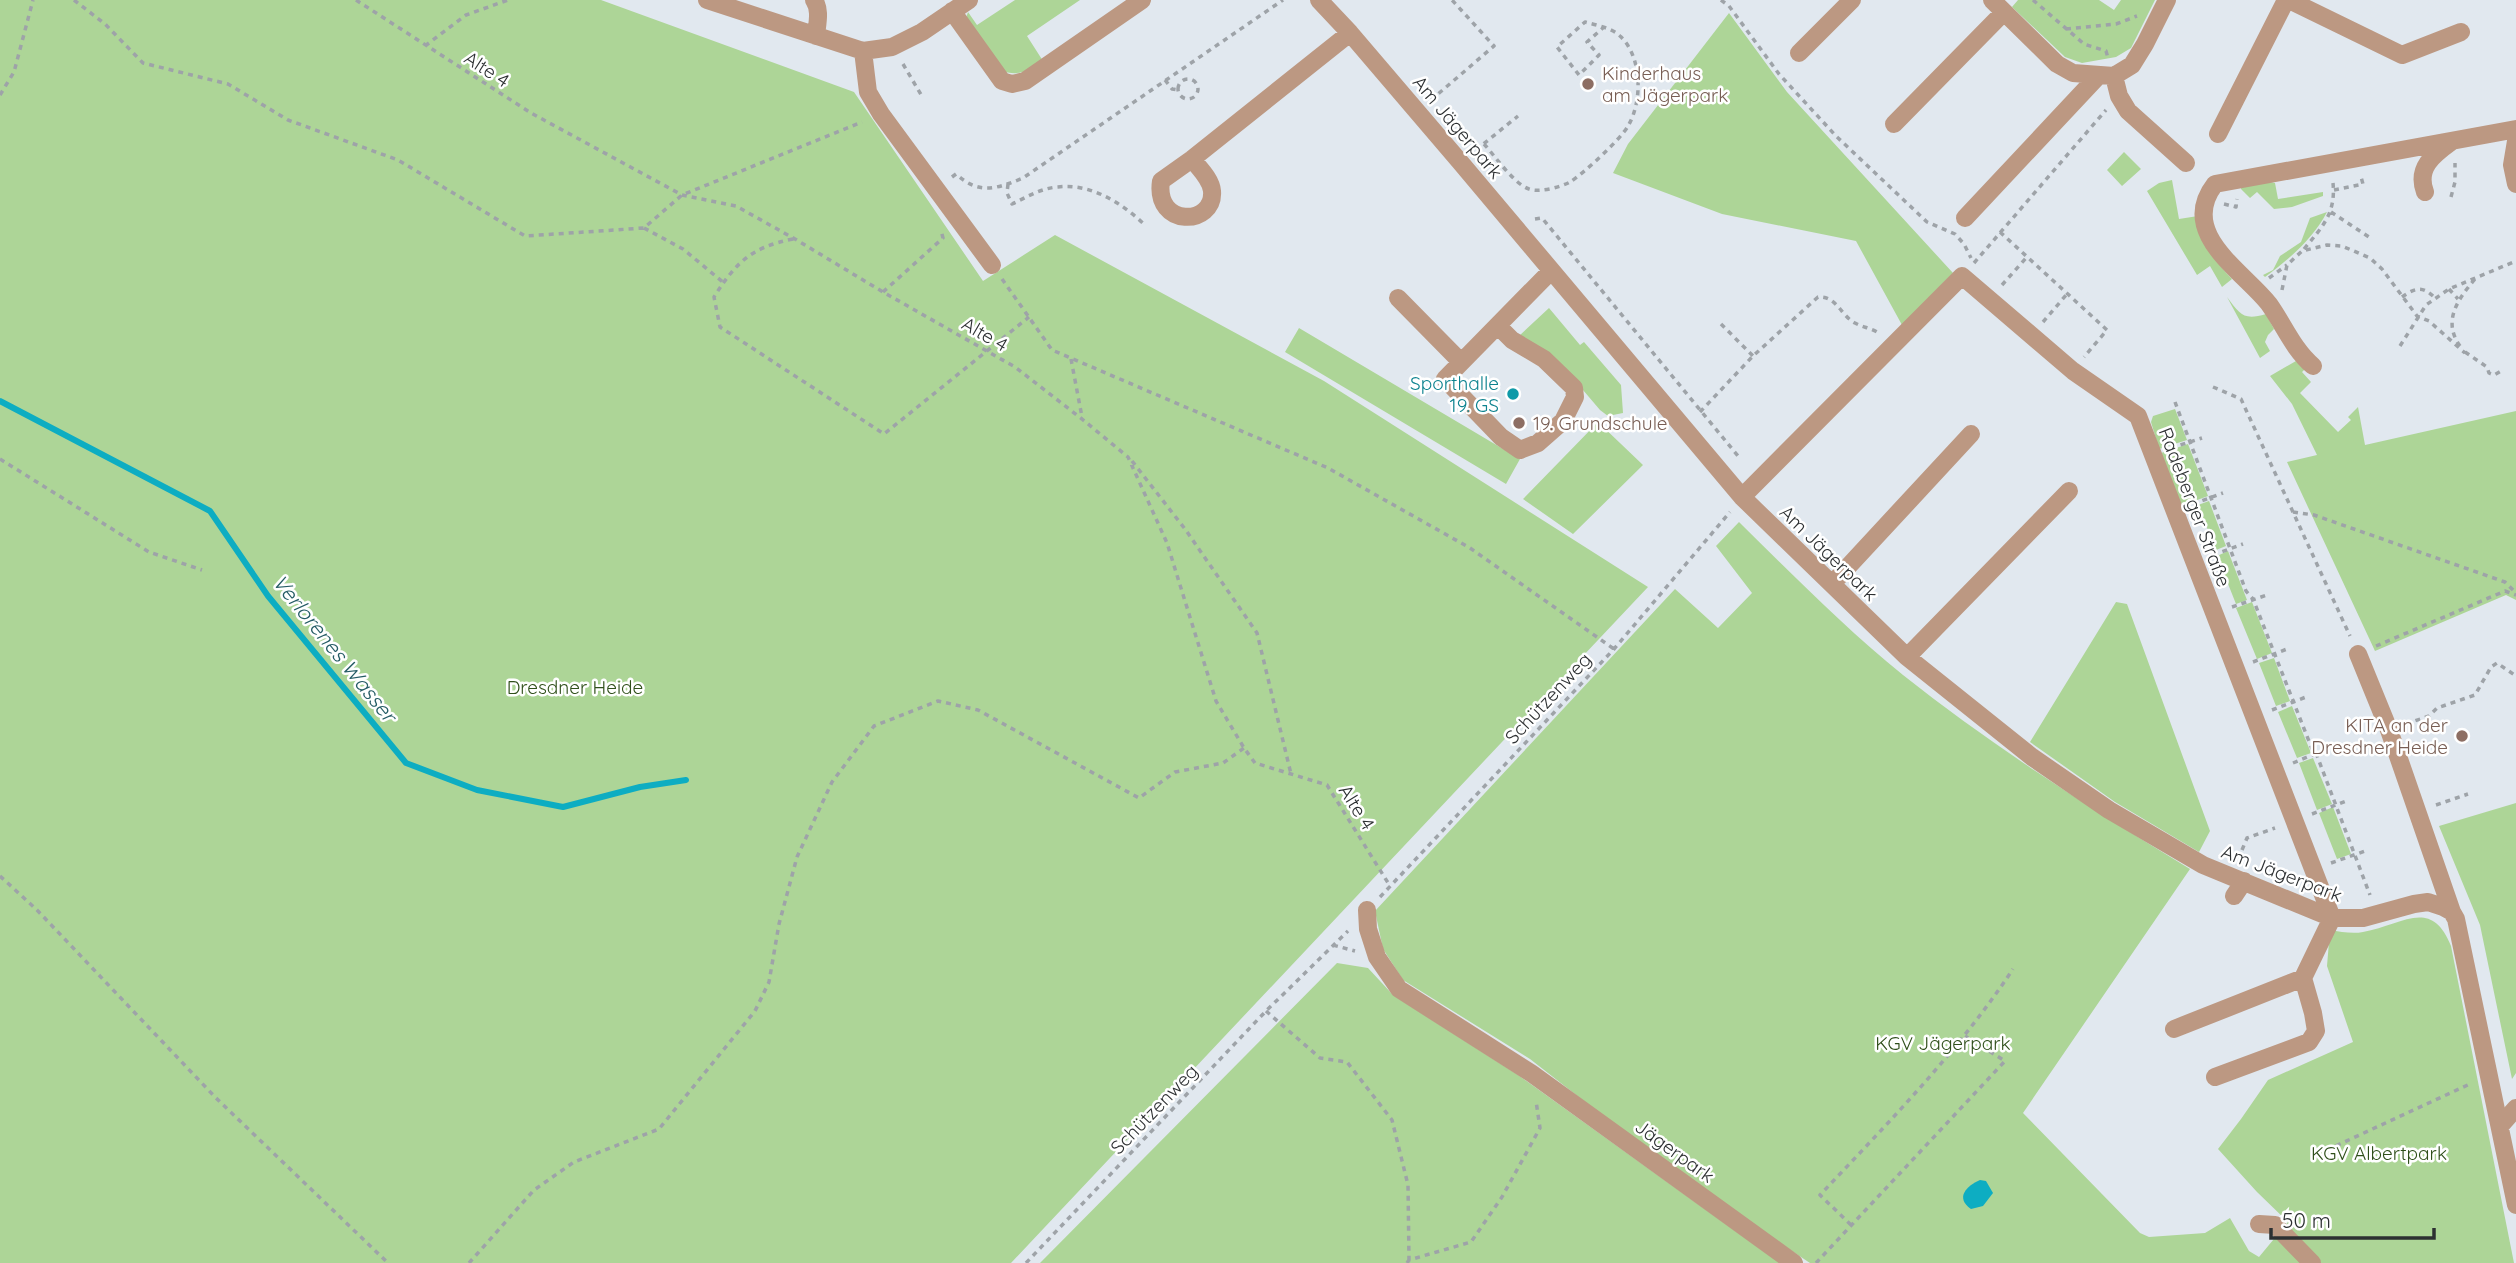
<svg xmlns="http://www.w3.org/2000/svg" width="2516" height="1263" viewBox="0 0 2516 1263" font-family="Quicksand,sans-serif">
	<rect width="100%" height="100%" fill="#e1e8ef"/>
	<!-- green -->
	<path fill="#add597" d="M0,0H601L854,92L983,281L1055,235L1324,381L1648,587L1011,1263H0Z
		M1015,0H1080L1027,36L1043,61C1027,72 1020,76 1000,71L966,18L968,12L977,25Z
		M2018,0H2099L2114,10L2121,0H2155L2131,48L2116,57L2082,63L2065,57L2012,7Z
		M1729,13L1787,92L1953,273L1902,325L1856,241L1722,214L1613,173L1628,144Z
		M2124,152L2141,169L2122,186L2107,170Z
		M2172,180L2179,219L2198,216C2206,239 2213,261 2232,279L2222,287L2210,266L2197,275L2147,191L2159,183Z
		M2266,181L2275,183L2278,199L2323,192V196L2292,207L2274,209L2257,192L2250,198L2241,189V187Z
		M2327,212C2313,239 2288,260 2265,277L2263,275L2273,270L2280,256L2301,242L2310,218Z
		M2227,297C2240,314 2243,321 2266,314L2274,329L2268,335L2265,342L2270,351L2260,358Z
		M1549,308L1580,345L1584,342L1621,385L1623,413L1608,416L1600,410L1560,363L1519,336Z
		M1299,328L1520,459L1506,484L1285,352Z
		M2296,361L2305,369L2302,372L2311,382L2300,393L2338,432L2351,420L2348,417L2358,407L2365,445L2516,411V600L2506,595L2375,651L2287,462L2317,455L2292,404L2270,376Z
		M2175,409L2187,440L2159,449L2151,422L2153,416Z
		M1598,422L1643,465L1573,534L1523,499Z
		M2188,444L2208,496L2181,506L2161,453Z
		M2209,501L2226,546L2216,550L2198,505Z
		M1739,522C1792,574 1845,628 1903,675C1994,747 2091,809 2190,869L2023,1113L2140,1233L2149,1237L2205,1233L2230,1218L2249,1251L2259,1257L2288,1222L2257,1192L2218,1149L2241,1119L2268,1080L2353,1042L2327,966L2330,930C2341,932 2353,934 2363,932C2401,926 2431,896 2451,946L2514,1263H1810L1684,1179L1530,1059L1403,980L1383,949L1375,911L1675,589L1718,628L1752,593L1716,546Z
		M2228,551L2247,600L2236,604L2217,556Z
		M2116,602L2127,604L2210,831L2199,852L2115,802L2030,742Z
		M2252,602L2272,653L2257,659L2236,608Z
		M2274,658L2290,701L2276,706L2259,663Z
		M2292,706L2311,753L2297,758L2278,712Z
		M2313,758L2332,804L2317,810L2299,763Z
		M2516,803V1073L2512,1079L2480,925L2439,826Z
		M2333,807L2351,854L2337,859L2319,813Z
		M1337,963L1368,968L1393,995L1518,1075L1780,1263H1040Z"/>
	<!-- water -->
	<path fill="#0dadc2" d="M1980,1180L1986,1181L1993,1193L1983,1206L1971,1209C1955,1198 1966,1186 1980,1180Z"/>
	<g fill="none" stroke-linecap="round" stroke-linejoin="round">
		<!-- stream -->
		<path stroke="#0dadc2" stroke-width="6" d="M0,401L210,511L268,596L406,763L477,790L563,807L640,787L686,780"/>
		<!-- path -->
		<path stroke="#9ea3a8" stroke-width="3.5" stroke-dasharray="5 5" stroke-linecap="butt" d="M74,0L105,24L143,63L228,84L288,120L398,160L525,236L644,228L682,195L862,122
			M356,0L531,113L682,195L736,206L795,239L883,292L1015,367L1082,419L1128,457L1167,543L1216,701L1244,748L1255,763L1327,785L1390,886
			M1721,0L1729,6L1779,74L1836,136L1927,222L1955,234L1964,244L1971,258
			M2033,0L2084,44L2106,51L2108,58
			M2066,29L2116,24L2137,16
			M425,46L466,15L508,0
			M903,64L923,98
			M1178 89a10 10 0 1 1 20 0a10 10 0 1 1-20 0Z
			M1165,80L1172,89L1178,90
			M0,95L14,72L33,0
			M1431,100L1494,46L1452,0
			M1484,144C1495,156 1514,184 1529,189C1539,193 1561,187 1570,182C1583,174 1621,139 1628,126C1643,101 1642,56 1620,36C1612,28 1596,25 1585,22L1557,47L1579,75L1599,55L1587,42L1604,27
			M1476,150L1518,116
			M952,177L956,174C979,195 996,189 1023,178L1283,0
			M1008,184L1007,193L1012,204C1027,197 1041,188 1058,187C1092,183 1123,204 1146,226
			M2334,190L2363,184L2361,177
			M2451,197L2455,182V163
			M2224,204L2236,207L2237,199
			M2331,212L2372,239
			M1535,219L1542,218L1738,456L1737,459
			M644,228L683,249L724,283
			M2000,232L2107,330L2084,357
			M793,239C752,247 736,262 714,297L720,327L884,434L1029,317
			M2304,249C2322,227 2336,214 2333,183
			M1974,263L2106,110
			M2269,278L2287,265
			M1002,279L1052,350L1328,468L1470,548L1614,649
			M2002,285L2026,258
			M2449,289L2458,299
			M2282,290L2287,265L2302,251L2327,245L2342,246L2370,258L2382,269L2417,316L2429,321L2465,353
			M883,292L943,238L941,230
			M2402,297C2416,287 2423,286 2435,298
			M2043,322L2067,294
			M1721,324L1753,356
			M2400,346L2426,305L2449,289L2516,261
			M2460,346C2442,321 2458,299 2475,279
			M2465,352L2487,367L2489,373L2494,375L2501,371
			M1071,359L1082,417
			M2213,387L2241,399L2350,636
			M2175,402L2246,591L2253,599L2314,754
			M1700,412L1753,356L1818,297C1837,296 1841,316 1855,323C1862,327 1870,328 1877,332
			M2171,448L2202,438
			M0,459L149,552L202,570
			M1132,461L1185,529L1257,633L1291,774
			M2193,504L2223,493
			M2293,512L2314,515L2505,582L2516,593
			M2213,555L2243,544
			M2232,607L2267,595
			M2376,646L2505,591L2516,595
			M2253,662L2287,649
			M2272,710L2306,697
			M2406,724L2429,716L2437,708L2475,695L2491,667L2497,663L2516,676
			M2316,753L2370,895
			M2293,763L2329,748
			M2436,805L2468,794
			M2312,814L2349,800
			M2242,850L2247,838L2275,828
			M2331,863L2368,850
			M0,876L37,910L216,1098L388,1263
			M1380,897L1614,649L1730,512
			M1333,945L1355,951
			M1266,1011L1320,1058L1347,1062L1392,1120L1408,1185L1409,1260
			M2327,1150L2472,1083
			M1851,1225L1820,1195C1888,1123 1958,1052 2013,969
			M469,1263L534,1190L574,1162L659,1129L755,1011L769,982L779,924L797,857L832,782L874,726L938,701L978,710L1139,798L1175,772L1223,763L1244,748
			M1026,1263L1266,1011L1348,931
			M1407,1263L1409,1260L1471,1242L1502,1197L1540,1128L1536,1101
			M1816,1263L2005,1061L1965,1036"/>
		<!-- minor -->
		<path stroke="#bc9882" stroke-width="18" d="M707,0L863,51L892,47L922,32L969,0
			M814,0C821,10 817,24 816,36
			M1319,0L1350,33L1461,163L1742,497L1907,657L2032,757L2109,810L2203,865L2332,918H2363L2414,904L2428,902L2443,907L2452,912
			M1992,0L2057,64L2073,73L2114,76
			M2289,0L2402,55L2461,32
			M952,11L1002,81L1012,84L1025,81L1142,0
			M863,51L868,92L881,114L992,265
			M1799,53L1852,0
			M2114,76L2119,96L2128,111L2186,163
			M2114,76L2132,65L2145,44L2167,0
			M1894,124L2004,12
			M2218,134L2286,0
			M2516,141L2512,165L2516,184
			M1192,159C1199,168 1211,179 1212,191C1215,226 1154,228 1161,181L1192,159L1350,33
			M2425,192C2416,168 2433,155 2451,142
			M1965,218L2099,75
			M1398,298L1461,362
			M1498,326L1512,340L1544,359L1574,388L1575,397L1563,421L1538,443L1520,450L1501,437L1445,379L1551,271
			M2313,366C2293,349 2284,325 2269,304C2243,271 2177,233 2215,184L2516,129
			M1742,497L1962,276L2073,371L2138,416L2332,918L2303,978L2174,1029
			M1832,584L1971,434
			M2358,654L2389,730L2452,912L2456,919L2516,1205
			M1907,657L2069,491
			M2234,896L2244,881
			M1367,910L1368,929L1377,957L1399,989L1531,1073L1794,1263
			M2215,1077L2309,1042L2316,1031L2313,1013L2303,978
			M2500,1126L2516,1108
			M2259,1224L2275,1225L2312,1263"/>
	</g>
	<!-- markers -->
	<g fill="#8d6e63" stroke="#fff" stroke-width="2.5">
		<circle cx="1588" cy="84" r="7"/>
		<circle cx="1519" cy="423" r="7"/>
		<circle cx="2462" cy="736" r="7"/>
	</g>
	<circle fill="#0f9aa8" stroke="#fff" stroke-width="2.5" cx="1513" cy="394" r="7"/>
	<g text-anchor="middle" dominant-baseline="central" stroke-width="5" stroke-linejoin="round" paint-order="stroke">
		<!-- street labels -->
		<g font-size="19" fill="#2d3032" stroke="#fff">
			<text transform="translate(487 69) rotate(33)">Alte 4</text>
			<text transform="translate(1458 127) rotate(50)">Am Jägerpark</text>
			<text transform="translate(985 334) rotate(30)">Alte 4</text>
			<text transform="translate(2195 507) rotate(69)">Radeberger Straße</text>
			<text transform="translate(1829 553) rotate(44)">Am Jägerpark</text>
			<text transform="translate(1548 698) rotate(-47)">Schützenweg</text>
			<text transform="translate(1357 807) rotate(58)">Alte 4</text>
			<text transform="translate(2282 873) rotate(21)">Am Jägerpark</text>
			<text transform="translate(1154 1109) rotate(-46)">Schützenweg</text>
			<text transform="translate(1675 1151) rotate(36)">Jägerpark</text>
		</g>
		<!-- education labels -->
		<g font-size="19" fill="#785e54" stroke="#fff" text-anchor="start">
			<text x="1602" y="73">Kinderhaus<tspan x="1602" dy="22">am Jägerpark</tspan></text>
			<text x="1533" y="423">19. Grundschule</text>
			<text x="2448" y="725" text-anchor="end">KITA an der<tspan x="2448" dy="22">Dresdner Heide</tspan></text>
		</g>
		<!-- culture labels -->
		<g font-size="19" fill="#0d838f" stroke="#fff" text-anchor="end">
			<text x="1499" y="383">Sporthalle<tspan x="1499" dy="22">19. GS</tspan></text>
		</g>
		<!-- park labels -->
		<g font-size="19" fill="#2f4f1a" stroke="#fff">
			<text x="575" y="687">Dresdner Heide</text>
			<text x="1943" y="1043">KGV Jägerpark</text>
			<text x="2379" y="1153">KGV Albertpark</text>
		</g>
		<!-- water labels -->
		<g font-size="21" font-style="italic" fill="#255c65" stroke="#fff">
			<text transform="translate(335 648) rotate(51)">Verlorenes Wasser</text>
		</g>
	</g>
	<!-- scale -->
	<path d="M2271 1228v10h163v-10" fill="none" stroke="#2d3032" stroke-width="3.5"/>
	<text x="2282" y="1228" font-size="21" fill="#2d3032" stroke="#ffffff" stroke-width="5" paint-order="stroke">50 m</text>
</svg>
